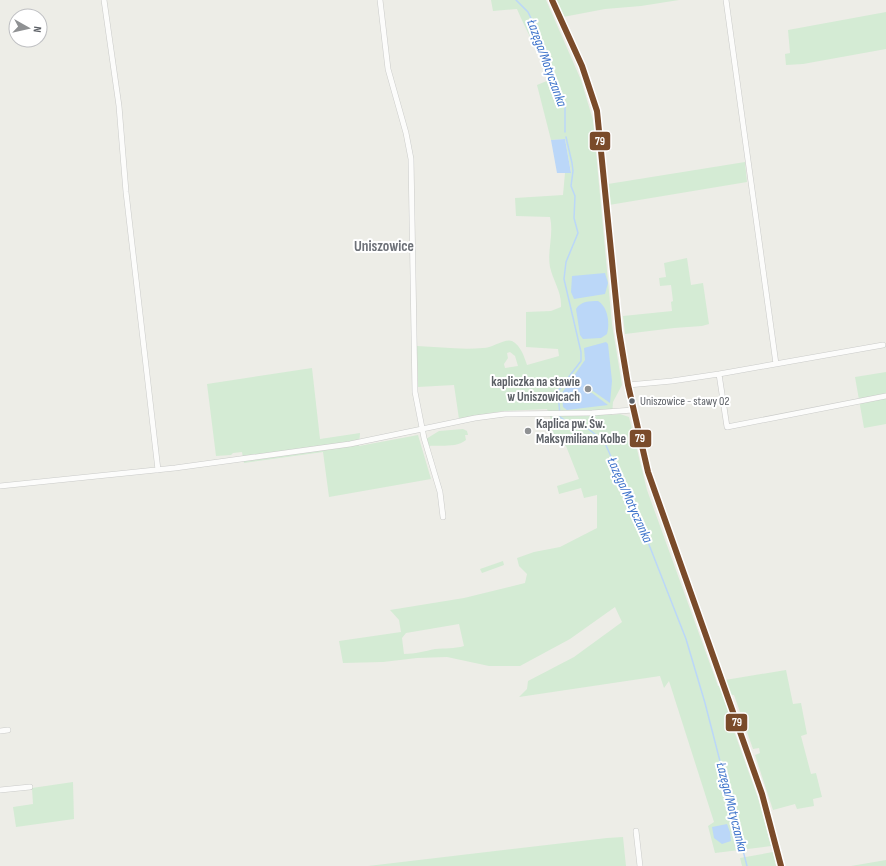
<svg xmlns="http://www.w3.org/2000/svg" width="886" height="866" viewBox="0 0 886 866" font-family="'Sofia Sans Condensed',sans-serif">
	<rect width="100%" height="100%" fill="#edede7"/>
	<!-- green -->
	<path fill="#d4ebd4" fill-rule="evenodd" d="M491,0H546L581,80L593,120L612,324L622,385L613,402L612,415L620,414L629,417L647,490L718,686H721L732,719L730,720L758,798L771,846L715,853L708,826L714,822L669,681L664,688L660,676L519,697L527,689L528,681L574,657L622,622L615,607L570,639L520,666H489L447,657L417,658L383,662L343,663L339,641L401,632L399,620L390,610L464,598L525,583L527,574L519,566L517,558L534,552L560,547L597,528V495L584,498L581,488L559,494L557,486L579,479L566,446L553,439L552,422L547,409L503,411L459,419L454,385L418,387L417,346C439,347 461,350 483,348C492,348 505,338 512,341C521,346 524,356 527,365L559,356L558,349L526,347V312L551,311L561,307C562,292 553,281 550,267C547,250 554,235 550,217L516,216L515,198L563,195L565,173L571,172L565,139L551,140L537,85L549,80C541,55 527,33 517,9L493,11ZM510,352L515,356L518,366L505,368L504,364L508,358L507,353ZM459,624L464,646C454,649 445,648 435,649C425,651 415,654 404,654L402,638L406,633Z
		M556,0H679L641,6L605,9L563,17Z
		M886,12V49L803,64L786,65L785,54L790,53L788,30Z
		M745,162L747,182L609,205L608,184Z
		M687,258L691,285L703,283L709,324L702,326L674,328L625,334L623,316L672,311L671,302L673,301L671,285L660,286L659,278L666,277L664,263Z
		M312,368L320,439L360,433L359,446L418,435L431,479L329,497L323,452L244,463L242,452L233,453L231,455L216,456L207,384Z
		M886,372V424L864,428L855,377Z
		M463,429L467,431L468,435H465L466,440C456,448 440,445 428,446L426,439L439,431Z
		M503,561L504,565L482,573L480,569Z
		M786,670L793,704L801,703L807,734L801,736L811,774L816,773L822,797L813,799L814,806L797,809L795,804L773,810L755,755L760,753L759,748L753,749L734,695H731L725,680Z
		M73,782L74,819L16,827L13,807L33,804L32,788Z
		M623,837L626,866H368L607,838Z
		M773,852L776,866H742L740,858Z
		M886,860V866H851Z"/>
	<!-- water -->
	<path fill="#bbd7f8" d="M565,139L571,173H557L551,140Z
		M605,273L608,283L605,294L574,299L571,292L572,276Z
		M598,301C608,307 610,323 607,334L601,338L583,339L580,335L576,309C581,301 589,301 598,301Z
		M606,342L608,344L612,381L610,403L593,391L591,386L588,385L585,389L586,393H592L608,405L567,410L563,407L562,393L585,360L584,348Z
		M727,824L730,832L731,841L722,844L714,838L712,827Z"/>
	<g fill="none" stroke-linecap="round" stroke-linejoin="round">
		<!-- stream -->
		<path stroke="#bbd7f8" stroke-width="1.5" d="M516,0L528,12L542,41L565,106V132
			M566,137L572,163L573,171L571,186L575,196L574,218L578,233L566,262L564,279L581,352V361L558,391L560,417L566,421L587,428L604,441L637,514L686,639L705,703L747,866"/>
		<defs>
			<path id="street" d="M104,0L119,106L126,192L158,470
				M380,0L388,69L406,133L411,159L415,392L424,438L440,492L443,517
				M726,0L776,364
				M719,374L727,427L886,396
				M628,385L672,381L719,374L883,345
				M0,486L175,468L350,444L475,418L505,414L592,413L633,410
				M0,731L8,730
				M0,790L30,787
				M636,831L640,866"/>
			<path id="secondary" d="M552,0L582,66L597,111L619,331L628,385L648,472L762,794L781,866"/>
		</defs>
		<!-- street casing -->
		<use href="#street" stroke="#cacbc9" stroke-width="6"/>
		<!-- secondary casing -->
		<use href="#secondary" stroke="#c8c9c8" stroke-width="8"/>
		<!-- street -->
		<use href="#street" stroke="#fcfcfb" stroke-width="5"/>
		<!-- secondary -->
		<use href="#secondary" stroke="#fcfcfb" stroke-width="7"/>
		<defs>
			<path id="bus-1" d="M552,0L582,66L597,111L619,331L628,385L648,472L762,794L781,866"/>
		</defs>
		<!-- bus-1 casing -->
		<use href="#bus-1" stroke="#fff" stroke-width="9"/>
		<!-- bus-1 -->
		<use href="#bus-1" stroke="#7a4b2a" stroke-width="6"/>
	</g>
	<!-- markers -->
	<g fill="#8f9193" stroke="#fff" stroke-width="1.5">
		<circle cx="588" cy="389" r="4"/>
		<circle cx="528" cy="431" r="4"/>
	</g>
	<circle fill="#5c6066" stroke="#fff" stroke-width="1.5" cx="632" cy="401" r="3.5"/>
	<g text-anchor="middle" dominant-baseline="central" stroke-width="4" stroke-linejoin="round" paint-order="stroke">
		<!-- bus labels -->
		<g font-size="12" fill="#5c6066" stroke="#fff" text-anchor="start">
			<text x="640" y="401">Uniszowice - stawy 02</text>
		</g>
		<!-- poi labels -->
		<g font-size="13" font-weight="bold" fill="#5c6066" stroke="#fff" text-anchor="end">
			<text x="580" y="382">kapliczka na stawie<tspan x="580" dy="15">w Uniszowicach</tspan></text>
			<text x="536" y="424" text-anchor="start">Kaplica pw. Św.<tspan x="536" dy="15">Maksymiliana Kolbe</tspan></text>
		</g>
		<!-- water labels -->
		<g font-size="14" font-style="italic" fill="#3f74cb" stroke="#fff">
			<text transform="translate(547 63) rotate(70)">Łazęga/Motyczanka</text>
			<text transform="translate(630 500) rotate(66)">Łazęga/Motyczanka</text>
			<text transform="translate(732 807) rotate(76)">Łazęga/Motyczanka</text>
		</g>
		<!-- quarter labels -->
		<g font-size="15" font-weight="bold" fill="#6d7178" stroke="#fff">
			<text x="384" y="246">Uniszowice</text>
		</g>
	</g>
	<g stroke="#fff" stroke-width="1.5">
		<rect x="589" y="131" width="22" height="20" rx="4" fill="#7a4b2a"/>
		<rect x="629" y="429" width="23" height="19" rx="4" fill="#7a4b2a"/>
		<rect x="725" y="713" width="23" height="19" rx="4" fill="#7a4b2a"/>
	</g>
	<g font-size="11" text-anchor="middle" font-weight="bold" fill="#fff">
		<text x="600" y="145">79</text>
		<text x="640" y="442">79</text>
		<text x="737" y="726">79</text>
	</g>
	<!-- north arrow -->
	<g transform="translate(28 28) rotate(98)"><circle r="19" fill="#ffffff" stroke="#bebfc2"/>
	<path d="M0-3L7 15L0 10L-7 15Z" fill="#8f9193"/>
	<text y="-6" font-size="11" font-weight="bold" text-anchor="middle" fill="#5c6066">N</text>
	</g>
</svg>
